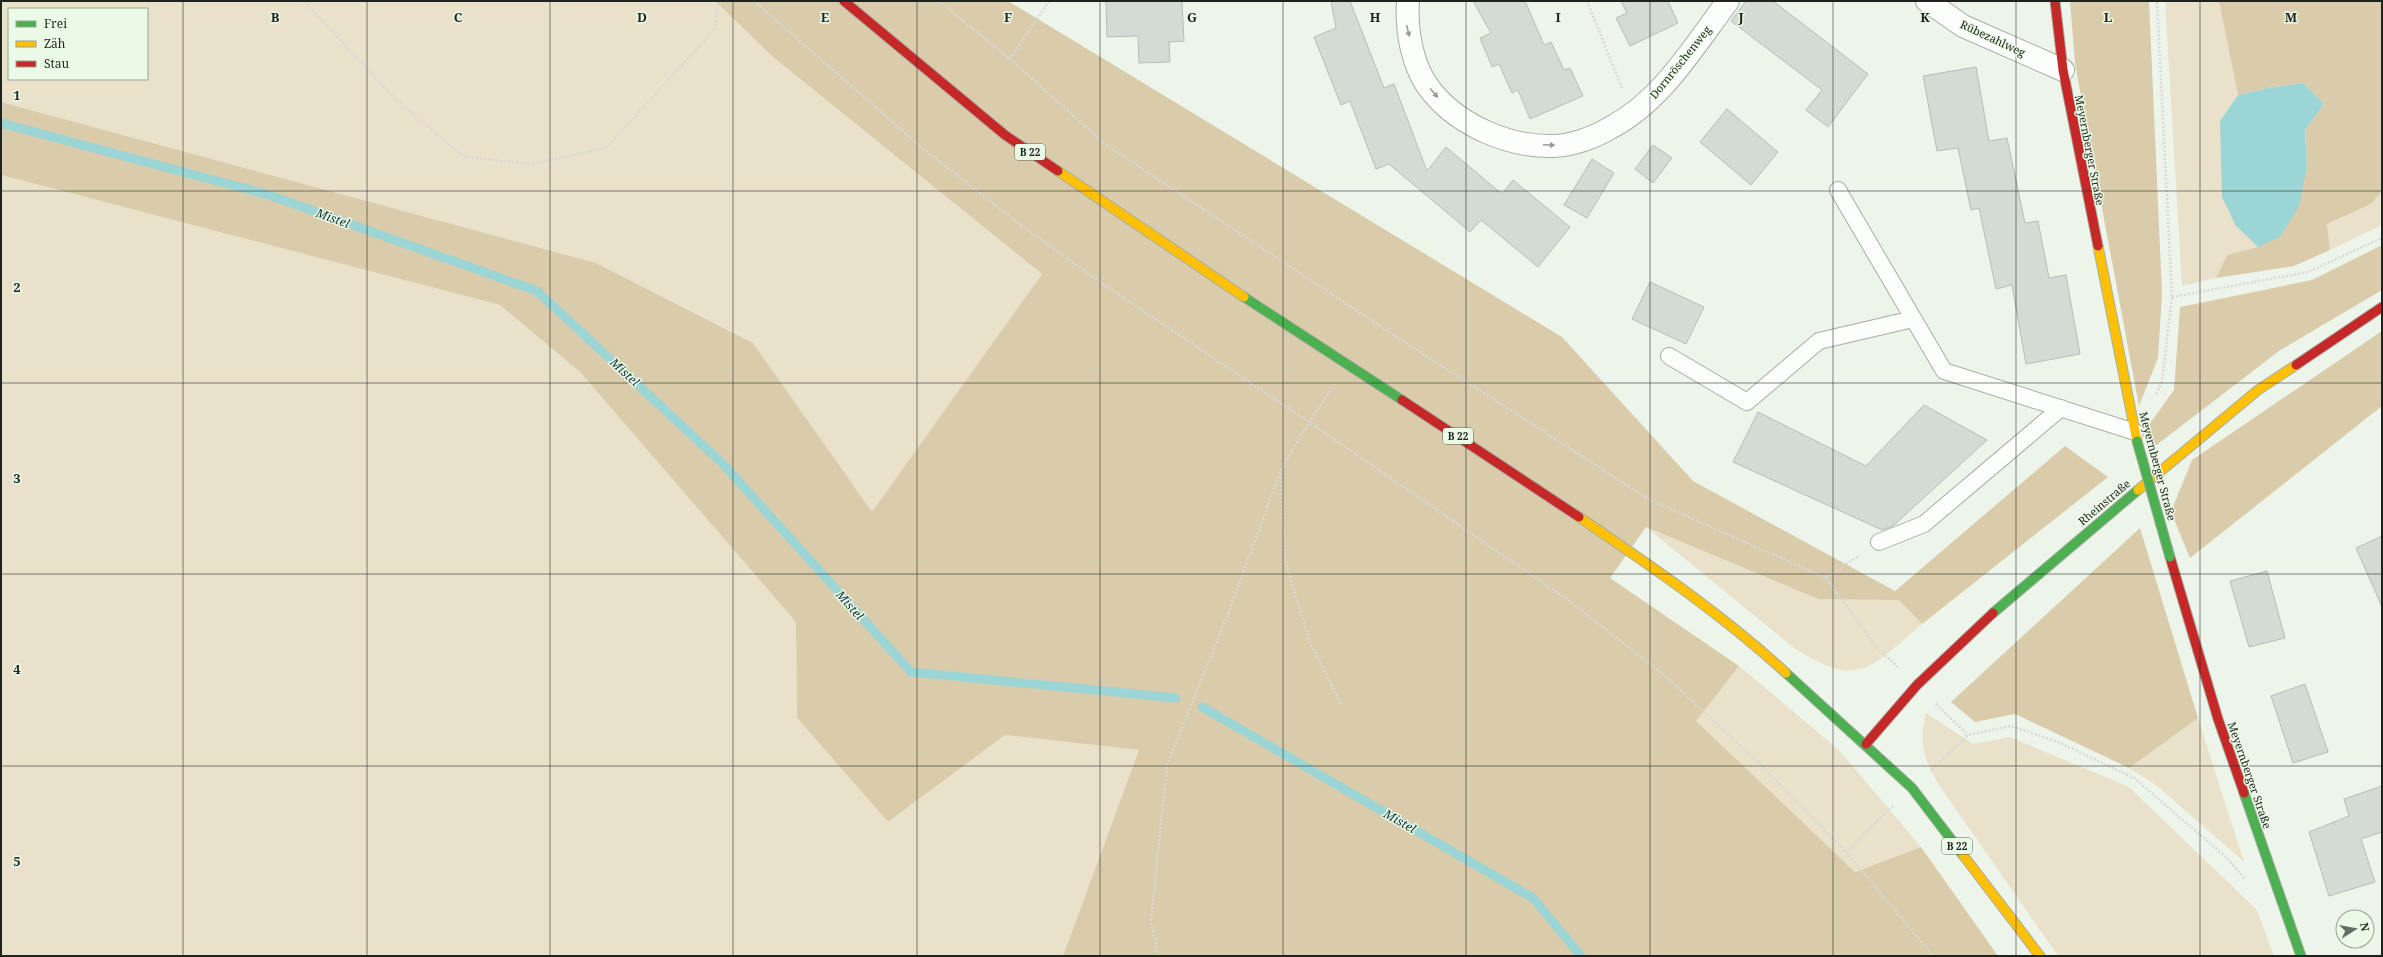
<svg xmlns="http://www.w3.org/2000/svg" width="2383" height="957" viewBox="0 0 2383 957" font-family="'Noto Serif',serif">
	<rect width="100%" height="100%" fill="#edf5eb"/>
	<!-- green -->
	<path fill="#eae1ca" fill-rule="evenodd" d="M1,1H715L773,57L1042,274L872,513L753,343L596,263L1,102ZM9,9H147V79H9Z
		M2165,1H2219L2238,95L2220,121L2236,226L2258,247L2227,255L2216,278L2182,286Z
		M1,175L500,305L580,372L796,622L797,718L888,822L1005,735L1139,750L1063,956H1Z
		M2382,191V225L2330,250L2327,224L2371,204Z
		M1646,527L1818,599L1900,600L1922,624C1870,668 1860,690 1794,648Z
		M1739,666L1839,750L1921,847L1855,872L1695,721Z
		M1926,713L1973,744L2010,737L2129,787L2257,910L2274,956H2058L1939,785C1924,759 1918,743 1926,713Z
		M2198,718L2244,862L2157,786L2129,768Z"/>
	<!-- forest -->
	<path fill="#dacbab" d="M715,1H1008L1562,337L1693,481L1895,591L2065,446L2108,477L1922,624L1899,600L1818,599L1646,527L1610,578L1739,666L1696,721L1855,872L1921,847L1998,956H1063L1139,750L1005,735L888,822L797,718L796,622L580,372L500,305L1,175V102L596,263L753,343L872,512L1042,274L773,57Z
		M2070,1H2149L2162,293L2158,358L2139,406L2075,64Z
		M2219,1H2382V191L2371,204L2327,224L2330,250L2294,266L2216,278L2227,255L2258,247L2307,167L2305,130L2324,104L2303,83L2268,88L2238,95Z
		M2382,245V290L2279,351L2150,450L2145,430L2174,390L2180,307L2312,280Z
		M2382,331V406L2190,558L2171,512L2192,460Z
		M2140,528L2198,718L2129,768L2015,714L1975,722L1951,702Z"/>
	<!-- water -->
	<path fill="#9cd5d5" d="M2303,83L2324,104L2305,130L2307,167L2299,206L2280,237L2258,247L2236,226L2222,197L2220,121L2238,95L2268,88Z"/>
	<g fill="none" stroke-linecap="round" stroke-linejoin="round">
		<!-- stream -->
		<path stroke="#9cd5d5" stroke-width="9" d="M1,123L269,195L537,291L723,464L911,672L1176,698
			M1202,707L1533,898L1581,956"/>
	</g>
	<!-- building -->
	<path fill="#d3dbd4" stroke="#b5bdb7" d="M1106,1H1182L1184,41L1169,42L1170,62L1139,63L1138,36L1107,37Z
		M1331,1H1350L1384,88L1394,84L1427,171L1446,147L1502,194L1513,180L1570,227L1538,267L1481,220L1470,232L1389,164L1376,169L1350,101L1341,105L1314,37L1336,28Z
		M1473,1H1525L1544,45L1551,42L1564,70L1570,68L1583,96L1530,119L1518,90L1512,93L1499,64L1492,67L1480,38L1491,33Z
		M1621,1H1668L1678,23L1630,46L1616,18L1627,13Z
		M1746,1H1773L1868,74L1828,127L1806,110L1822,90L1731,21Z
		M1976,67L1989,141L2007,138L2025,223L2038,221L2049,278L2066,275L2080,354L2026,364L2012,285L1996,289L1979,208L1971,210L1958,148L1937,151L1923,76Z
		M1727,109L1778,152L1751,185L1700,142Z
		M1653,145L1672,158L1653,183L1635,169Z
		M1592,159L1614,173L1587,218L1564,205Z
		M1650,282L1704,307L1686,344L1632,319Z
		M1924,405L1987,440L1893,526L1882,530L1733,462L1758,412L1866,466Z
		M2382,536V607L2356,548Z
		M2267,571L2285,638L2249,647L2230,581Z
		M2305,684L2328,752L2293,763L2271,696Z
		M2382,786V832L2361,839L2375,882L2329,896L2309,832L2349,816L2344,799Z"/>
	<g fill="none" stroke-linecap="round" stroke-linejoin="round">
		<defs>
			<path id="lane" d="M1838,190L1944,371L2135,432
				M1669,356L1747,402L1819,341L1913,319
				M1879,542L1924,524L2061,408"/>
			<path id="street" d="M1408,1C1406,31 1412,68 1432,92C1460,126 1509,147 1553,146C1571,146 1595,137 1610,128C1662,101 1694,46 1728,1
				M1927,1L1963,26L2063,70"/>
			<path id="fast" d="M1244,297L1402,400
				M1993,613L2138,490
				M1786,673L1912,788L1963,855
				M2244,793L2301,956"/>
			<path id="slow" d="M1058,171L1244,297
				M2098,246L2137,441
				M2138,490L2258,390L2296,365
				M1579,517C1651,566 1722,614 1786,673
				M1963,855L2040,956"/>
			<path id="jam" d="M844,1L1005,135L1058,171
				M2055,1L2063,70L2098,246
				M2296,365L2382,307
				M1402,400L1579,517
				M2170,557L2218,719L2244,793
				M1866,744L1917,685L1993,613"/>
		</defs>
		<!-- lane casing -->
		<use href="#lane" stroke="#a7ada5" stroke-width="18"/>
		<!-- street casing -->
		<use href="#street" stroke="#a7ada5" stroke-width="24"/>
		<!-- fast casing -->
		<use href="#fast" stroke="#a7ada5" stroke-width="11"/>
		<!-- slow casing -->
		<use href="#slow" stroke="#a7ada5" stroke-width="11"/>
		<!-- jam casing -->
		<use href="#jam" stroke="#a7ada5" stroke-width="11"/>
		<!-- path -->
		<path stroke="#d7d9d7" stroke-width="2.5" stroke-dasharray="2 2" stroke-linecap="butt" d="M304,1L398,102L464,157L532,164L606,148L715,29L718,1
			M754,1L920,146L1010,217L1103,284L1309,422L1568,600L1663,674L1757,761L1846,852L1933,956
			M939,1L1010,59L1105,144L1374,322L1648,499L1826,578L1877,648L1898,667
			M1587,1L1622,88
			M1010,59L1049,1
			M2172,297L2308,272L2382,238
			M2156,394L2162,382L2172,297L2157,1
			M1281,473L1285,560L1310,643L1342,705
			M1826,578L1860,555
			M1936,704L1968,735
			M1931,770L1968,735L2011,726L2058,742L2134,778L2227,858L2245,879
			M1846,852L1893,806
			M1158,956L1151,920L1167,765L1226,619L1281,470L1309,422L1333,387
			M2379,956L2382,954"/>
		<!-- lane -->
		<use href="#lane" stroke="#fcfefc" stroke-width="16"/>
		<!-- street -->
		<use href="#street" stroke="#fcfefc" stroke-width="22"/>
		<!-- fast -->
		<use href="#fast" stroke="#4caf50" stroke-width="9"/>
		<!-- slow -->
		<use href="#slow" stroke="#ffc107" stroke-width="9"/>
		<!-- jam -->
		<use href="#jam" stroke="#c62828" stroke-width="9"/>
		<defs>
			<path id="fast-bridge" d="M2137,441L2170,557"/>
		</defs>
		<!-- fast-bridge casing -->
		<use href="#fast-bridge" stroke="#a7ada5" stroke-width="11" stroke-linecap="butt"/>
		<!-- fast-bridge -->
		<use href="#fast-bridge" stroke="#4caf50" stroke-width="9"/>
	</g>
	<!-- one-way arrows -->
	<defs><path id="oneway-solid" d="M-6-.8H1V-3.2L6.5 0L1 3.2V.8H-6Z"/></defs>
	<g fill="#999b98">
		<use href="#oneway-solid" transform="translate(1408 31) rotate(77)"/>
		<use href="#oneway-solid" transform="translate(1434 93) rotate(50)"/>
		<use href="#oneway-solid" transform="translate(1549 145) rotate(3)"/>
	</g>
	<!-- grid -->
	<path fill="none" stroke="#1f231d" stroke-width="1" stroke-opacity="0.55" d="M183,1V956M367,1V956M550,1V956M733,1V956M917,1V956M1100,1V956M1283,1V956M1466,1V956M1650,1V956M1833,1V956M2016,1V956M2200,1V956M1,191H2382M1,383H2382M1,574H2382M1,766H2382"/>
	<g text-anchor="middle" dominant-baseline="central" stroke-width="3" stroke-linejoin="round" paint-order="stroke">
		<!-- shield labels -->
		<g fill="#ebf9e7" stroke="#5c635a" stroke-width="1">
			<rect x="1015" y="144" width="30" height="16" rx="3"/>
			<rect x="1443" y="428" width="30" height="16" rx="3"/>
			<rect x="1942" y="838" width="30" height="16" rx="3"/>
		</g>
		<g font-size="10" font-weight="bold" fill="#1f231d">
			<text x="1030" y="152">B 22</text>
			<text x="1458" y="436">B 22</text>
			<text x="1957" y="846">B 22</text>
		</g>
		<!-- street labels -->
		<g font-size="11" fill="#1f231d" stroke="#ebf9e7">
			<text transform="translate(1993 38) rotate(25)">Rübezahlweg</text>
			<text transform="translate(1680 62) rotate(-51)">Dornröschenweg</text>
			<text transform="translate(2090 150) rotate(79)">Meyernberger Straße</text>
			<text transform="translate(2158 466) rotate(75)">Meyernberger Straße</text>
			<text transform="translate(2104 502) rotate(-40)">Rheinstraße</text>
			<text transform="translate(2250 775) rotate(71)">Meyernberger Straße</text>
		</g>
		<!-- water labels -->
		<g font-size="12" font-style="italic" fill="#0d3336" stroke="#ebf9e7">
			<text transform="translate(333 218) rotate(20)">Mistel</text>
			<text transform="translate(625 372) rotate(43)">Mistel</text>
			<text transform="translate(850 605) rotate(48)">Mistel</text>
			<text transform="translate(1400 821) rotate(30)">Mistel</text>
		</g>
	</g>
	<g font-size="13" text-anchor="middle" font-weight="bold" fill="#1f231d" stroke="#ebf9e7" stroke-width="3" stroke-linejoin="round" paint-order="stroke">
		<text x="275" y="22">B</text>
		<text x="458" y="22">C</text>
		<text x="642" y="22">D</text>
		<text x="825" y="22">E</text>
		<text x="1008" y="22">F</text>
		<text x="1192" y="22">G</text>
		<text x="1375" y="22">H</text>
		<text x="1558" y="22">I</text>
		<text x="1741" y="22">J</text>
		<text x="1925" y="22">K</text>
		<text x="2108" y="22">L</text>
		<text x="2291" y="22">M</text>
		<text x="17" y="100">1</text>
		<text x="17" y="292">2</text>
		<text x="17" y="483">3</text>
		<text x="17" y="674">4</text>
		<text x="17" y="866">5</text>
	</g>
	<!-- border -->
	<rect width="2383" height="957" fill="none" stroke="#1f231d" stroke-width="4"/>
	<!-- legend -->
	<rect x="8" y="8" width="140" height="72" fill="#ebf9e7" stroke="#99a396"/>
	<rect x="16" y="21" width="20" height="6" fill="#4caf50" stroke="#99a396"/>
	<text x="44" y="28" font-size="12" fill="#1f231d">Frei</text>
	<rect x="16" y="41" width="20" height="6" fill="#ffc107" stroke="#99a396"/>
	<text x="44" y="48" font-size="12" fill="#1f231d">Zäh</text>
	<rect x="16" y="61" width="20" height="6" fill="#c62828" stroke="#99a396"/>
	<text x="44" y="68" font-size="12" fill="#1f231d">Stau</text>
	<!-- north arrow -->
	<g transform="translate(2355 929) rotate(79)"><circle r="19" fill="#ebf9e7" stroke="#99a396"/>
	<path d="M0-3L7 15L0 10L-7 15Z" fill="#676c65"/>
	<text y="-6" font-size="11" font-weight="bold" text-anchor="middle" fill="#1f231d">N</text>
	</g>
</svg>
